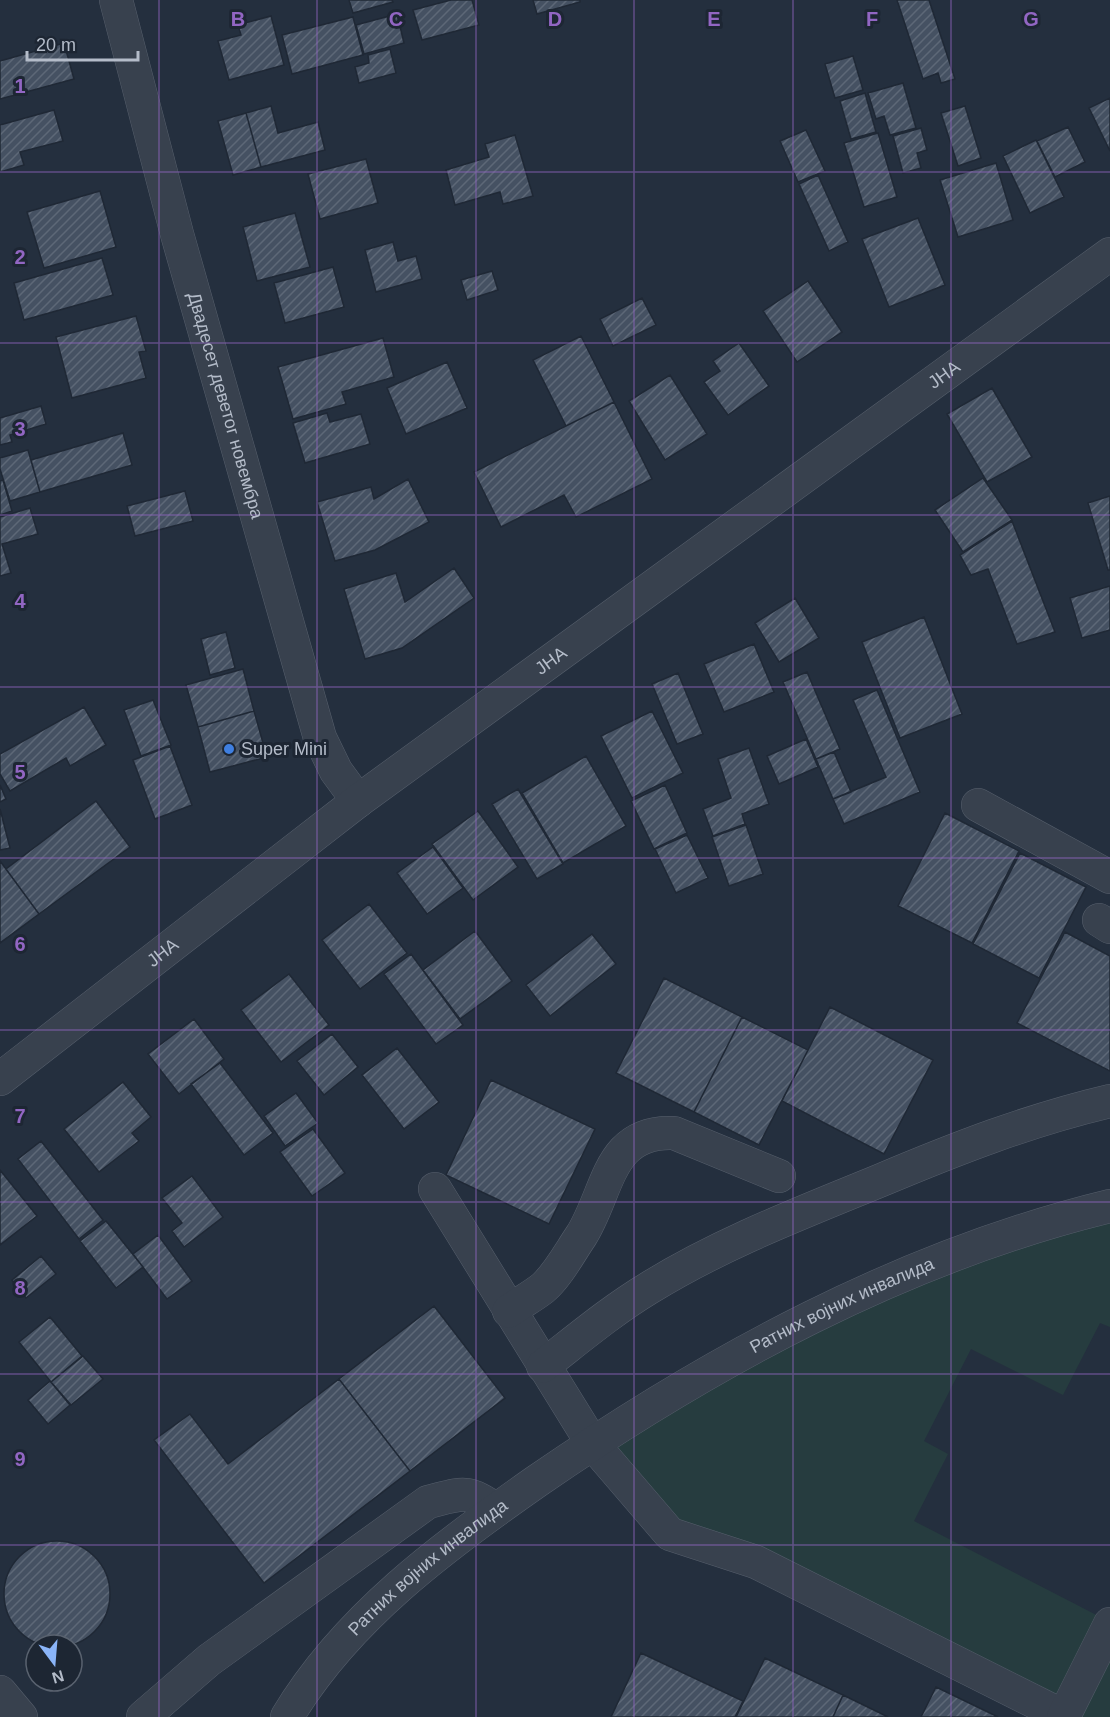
<svg xmlns="http://www.w3.org/2000/svg" width="1110" height="1717" viewBox="0 0 1110 1717" font-family="Helvetica,sans-serif">
	<defs>
		<pattern id="building-hatch" width="6" height="6" patternUnits="userSpaceOnUse" patternTransform="scale(1.5)"><rect width="6" height="6" fill="#455162"/><path d="M-1 1l2-2M0 6l6-6M5 7l2-2" fill="none" stroke="#5d6877"/></pattern>
	</defs>
	<rect width="100%" height="100%" fill="#242f3e"/>
	<!-- green -->
	<path fill="#263c3f" d="M1110,1206V1327L1100,1323L1063,1395L971,1349L924,1441L948,1454L914,1521L1110,1622V1717H1059L670,1534L592,1443L731,1359Z"/>
	<!-- building -->
	<path fill="url(#building-hatch)" stroke="#1f2835" stroke-width="1.5" d="M349,0H392L393,2L353,13Z
		M451,0H472L479,25L422,40L413,10Z
		M533,0H580V2L537,14Z
		M897,0H929L955,79L941,83L938,73L923,79Z
		M397,14L404,43L364,54L356,25Z
		M271,16L284,65L229,80L218,41L241,35L238,25Z
		M353,17L363,55L292,74L282,35Z
		M64,43L74,79L0,99V61Z
		M390,49L396,73L359,83L355,67L369,63L368,55Z
		M853,56L863,90L835,98L825,64Z
		M903,83L916,128L890,135L884,116L876,119L868,93Z
		M865,93L876,132L851,139L840,101Z
		M1110,98V151L1089,108Z
		M271,106L278,133L318,122L325,150L261,167L246,113Z
		M965,106L981,158L958,166L941,113Z
		M54,110L63,141L20,152L24,165L0,172V125Z
		M246,113L261,167L233,175L218,121Z
		M1068,127L1085,162L1055,177L1037,141Z
		M921,128L927,150L917,153L921,168L903,173L893,136Z
		M806,130L825,171L798,182L780,141Z
		M878,133L897,197L864,207L844,143Z
		M515,135L533,196L503,204L500,192L455,205L446,170L489,157L485,144Z
		M1036,140L1064,197L1030,213L1003,156Z
		M366,159L378,203L320,219L308,174Z
		M996,163L1013,220L958,237L940,180Z
		M818,175L848,242L829,251L799,184Z
		M100,191L116,247L44,268L27,212Z
		M295,213L310,267L257,281L243,227Z
		M918,218L945,285L889,307L862,239Z
		M393,242L398,261L416,256L422,279L376,292L365,250Z
		M102,258L113,295L24,320L14,283Z
		M333,267L344,307L285,323L274,283Z
		M492,271L498,290L467,300L461,280Z
		M808,281L842,332L797,362L763,311Z
		M642,298L656,325L613,346L600,319Z
		M136,316L146,351L139,352L146,378L72,398L56,337Z
		M581,336L614,402L566,426L533,360Z
		M383,338L394,377L342,392L346,404L293,419L278,367Z
		M739,343L769,386L728,415L704,382L720,371L713,361Z
		M447,362L467,408L406,434L387,388Z
		M670,375L707,434L665,460L629,401Z
		M992,388L1032,457L987,482L947,414Z
		M614,402L652,479L576,517L564,495L501,527L474,472Z
		M41,406L46,424L10,435L12,442L0,445V418Z
		M327,413L330,422L361,414L370,444L305,463L293,423Z
		M123,433L132,465L40,492L31,460Z
		M28,450L40,492L10,501L0,469V458Z
		M983,478L1012,520L963,552L935,510Z
		M408,479L429,522L375,550L335,561L317,502L371,487L374,499Z
		M3,480L12,511L0,515V481Z
		M185,491L193,521L135,536L127,506Z
		M1110,496V570H1108L1088,503Z
		M30,508L38,534L2,544L11,573L0,576V517Z
		M1012,521L1055,632L1017,644L988,569L971,575L960,555Z
		M454,568L474,598L402,648L365,659L344,589L396,573L405,602Z
		M1110,586V630L1082,638L1070,598Z
		M795,598L819,638L779,662L755,623Z
		M924,617L962,714L900,738L862,642Z
		M226,632L235,668L210,675L201,639Z
		M754,644L774,692L724,712L704,664Z
		M243,669L254,711L198,727L186,685Z
		M807,672L840,749L816,759L783,682Z
		M678,673L703,734L677,744L652,684Z
		M877,690L920,792L844,824L833,799L886,777L853,700Z
		M153,700L171,745L141,756L124,710Z
		M84,707L106,745L70,766L66,758L10,791L0,774V754Z
		M254,711L267,757L210,772L198,727Z
		M652,711L683,773L632,798L601,736Z
		M806,739L818,767L779,784L767,756Z
		M170,746L192,805L155,819L133,760Z
		M749,748L769,804L742,814L745,824L713,836L703,809L731,798L718,759Z
		M834,752L851,792L833,799L816,759Z
		M586,756L626,826L563,863L522,793Z
		M0,785L6,799L0,802Z
		M665,785L687,833L654,849L631,801Z
		M518,789L563,864L537,879L492,804Z
		M96,801L130,847L39,914L6,869Z
		M0,809L10,848L0,850Z
		M478,811L518,867L473,900L432,844Z
		M945,813L1019,851L972,943L898,906Z
		M746,825L763,874L729,886L712,837Z
		M687,835L708,878L676,893L655,849Z
		M433,847L463,888L427,914L397,873Z
		M1020,853L1086,887L1039,978L973,944Z
		M0,861L39,914L0,943Z
		M369,904L407,953L360,989L322,940Z
		M475,931L512,981L460,1019L423,970Z
		M1065,932L1110,956V1071L1017,1023Z
		M592,934L616,964L550,1016L526,985Z
		M411,954L463,1025L436,1044L384,974Z
		M289,974L329,1025L281,1062L241,1010Z
		M664,978L742,1017L694,1112L616,1073Z
		M830,1007L933,1060L884,1154L782,1101Z
		M742,1017L808,1050L759,1145L694,1112Z
		M194,1019L224,1059L179,1094L148,1054Z
		M332,1034L358,1067L324,1095L297,1061Z
		M397,1048L439,1102L404,1129L362,1075Z
		M220,1063L273,1133L244,1155L191,1084Z
		M491,1080L595,1129L549,1224L446,1175Z
		M123,1082L151,1117L132,1133L139,1141L99,1172L64,1129Z
		M296,1093L318,1123L285,1146L264,1116Z
		M313,1129L345,1173L312,1196L280,1152Z
		M41,1141L103,1220L79,1239L18,1159Z
		M0,1170L37,1216L0,1245Z
		M192,1176L223,1217L184,1247L172,1231L182,1223L162,1198Z
		M106,1221L143,1267L116,1288L80,1241Z
		M158,1235L192,1281L167,1299L133,1254Z
		M41,1256L56,1274L26,1298L12,1280Z
		M434,1306L505,1398L410,1471L339,1379Z
		M50,1317L82,1356L51,1382L19,1342Z
		M83,1356L103,1379L71,1405L51,1382Z
		M339,1379L410,1471L264,1583L154,1440L190,1414L228,1464Z
		M50,1381L70,1405L48,1424L28,1400Z
		M4 1594a53 53 0 1 1 106 0a53 53 0 1 1-106 0Z
		M641,1653L743,1701L735,1717H611Z
		M765,1658L843,1695L833,1717H736Z
		M936,1687L998,1717H921Z
		M843,1695L888,1717H833Z"/>
	<g fill="none" stroke-linecap="round" stroke-linejoin="round">
		<defs>
			<g id="minor">
				<path id="s1" d="M116,0L177,234L320,738L336,771L358,801"/>
				<path d="M978,805L1110,877"/>
				<path d="M1099,920L1110,927"/>
				<path id="s2" d="M0,1079L358,801L1110,254"/>
				<path d="M435,1189L592,1443L670,1534L756,1562L1065,1717"/>
				<path d="M509,1311C520,1303 533,1296 543,1288C558,1275 570,1252 581,1236C609,1192 607,1130 674,1133L779,1176"/>
				<path d="M543,1366C578,1339 611,1311 649,1288C720,1244 801,1213 879,1181C955,1149 1029,1120 1110,1101"/>
				<path d="M0,1692L21,1717"/>
				<path d="M1064,1716L1110,1624"/>
				<path d="M143,1717L209,1660L428,1502C461,1494 467,1488 496,1510"/>
				<path id="s3" d="M287,1717C346,1618 444,1546 537,1481C711,1361 904,1256 1110,1206"/>
			</g>
		</defs>
		<!-- minor casing -->
		<use href="#minor" stroke="#565f6c" stroke-width="34"/>
		<!-- minor -->
		<use href="#minor" stroke="#38414e" stroke-width="33"/>
	</g>
	<!-- grid -->
	<path fill="none" stroke="#9266c3" stroke-width="1.5" stroke-opacity="0.55" d="M159,0V1717M317,0V1717M476,0V1717M634,0V1717M793,0V1717M951,0V1717M0,172H1110M0,343H1110M0,515H1110M0,687H1110M0,858H1110M0,1030H1110M0,1202H1110M0,1374H1110M0,1545H1110"/>
	<!-- markers -->
	<circle fill="#3f7fe0" stroke="#1d2633" stroke-width="2" cx="229" cy="749" r="6"/>
	<g text-anchor="middle" dominant-baseline="central" stroke-width="6" stroke-linejoin="round" paint-order="stroke">
		<!-- street labels -->
		<g font-size="18" fill="#b4bcc9" stroke="#1d2633">
			<text stroke="none"><textPath href="#s2" startOffset="1178">ЈНА</textPath></text>
			<text stroke="none"><textPath href="#s1" startOffset="420">Двадесет деветог новембра</textPath></text>
			<text stroke="none"><textPath href="#s2" startOffset="692">ЈНА</textPath></text>
			<text stroke="none"><textPath href="#s2" startOffset="206">ЈНА</textPath></text>
			<text stroke="none"><textPath href="#s3" startOffset="699">Ратних војних инвалида</textPath></text>
			<text stroke="none"><textPath href="#s3" startOffset="207">Ратних војних инвалида</textPath></text>
		</g>
		<!-- poi labels -->
		<g font-size="18" fill="#b4bcc9" stroke="#1d2633" text-anchor="start">
			<text x="241" y="749">Super Mini</text>
		</g>
	</g>
	<g font-size="20" text-anchor="middle" font-weight="bold" fill="#9266c3" stroke="#1d2633" stroke-width="6" stroke-linejoin="round" paint-order="stroke">
		<text x="238" y="26">B</text>
		<text x="396" y="26">C</text>
		<text x="555" y="26">D</text>
		<text x="714" y="26">E</text>
		<text x="872" y="26">F</text>
		<text x="1031" y="26">G</text>
		<text x="20" y="93">1</text>
		<text x="20" y="264">2</text>
		<text x="20" y="436">3</text>
		<text x="20" y="608">4</text>
		<text x="20" y="779">5</text>
		<text x="20" y="951">6</text>
		<text x="20" y="1123">7</text>
		<text x="20" y="1295">8</text>
		<text x="20" y="1466">9</text>
	</g>
	<!-- north arrow -->
	<g transform="translate(54 1663) rotate(164)"><circle r="28" fill="#1d2633" stroke="#59626f" stroke-width="1.5"/>
	<path d="M0-4.5L10 22L0 15L-10 22Z" fill="#8ab4f8"/>
	<text y="-9" font-size="16" font-weight="bold" text-anchor="middle" fill="#b4bcc9">N</text>
	</g>
	<!-- scale -->
	<path d="M27 51v9h111v-9" fill="none" stroke="#b4bcc9" stroke-width="3"/>
	<text x="36" y="51" font-size="18" fill="#b4bcc9" stroke="#1d2633" stroke-width="4.5" paint-order="stroke">20 m</text>
</svg>
